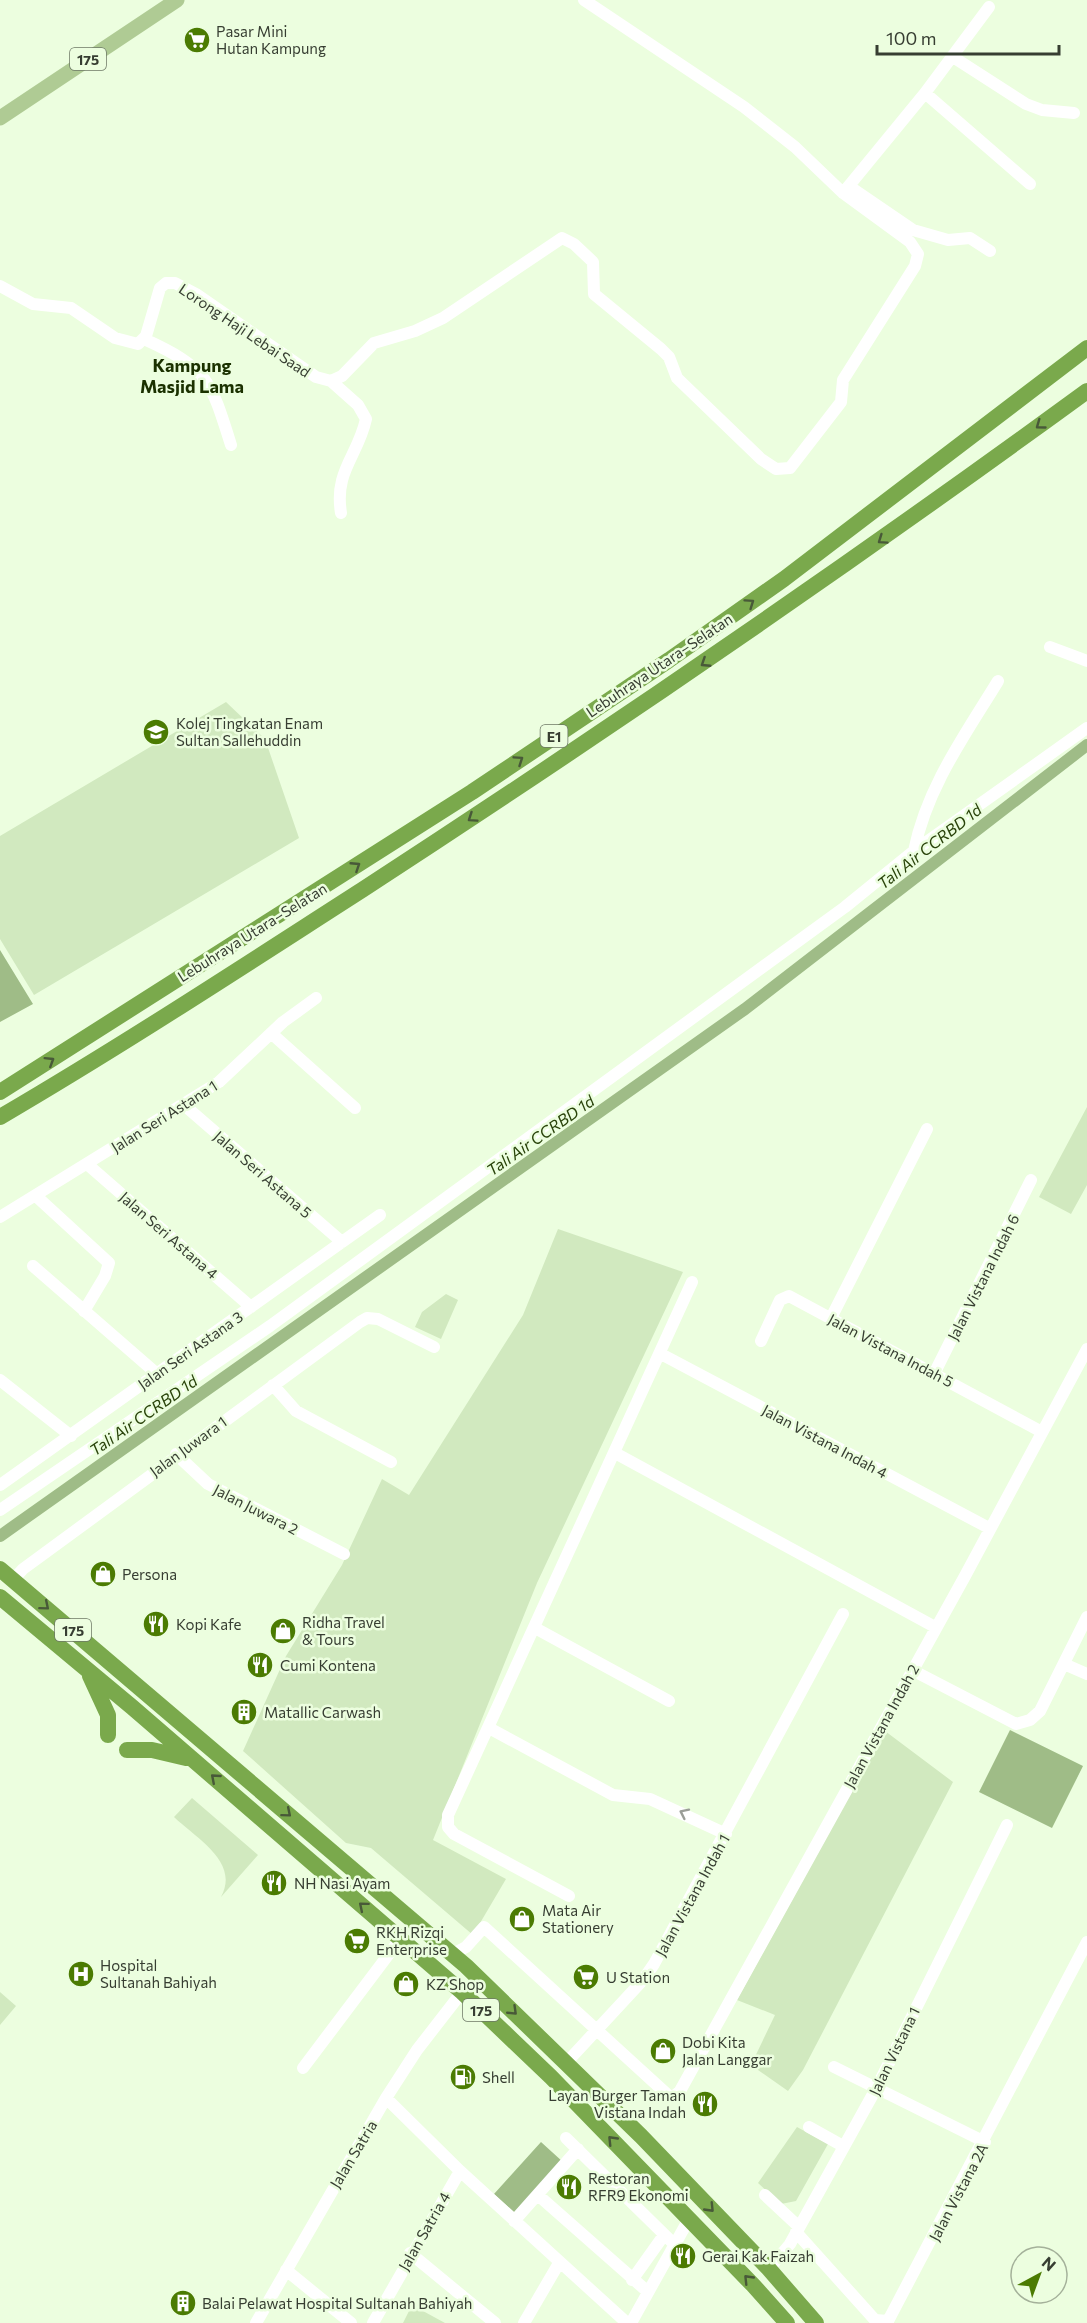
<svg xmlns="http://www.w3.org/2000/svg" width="1087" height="2323" viewBox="0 0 1087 2323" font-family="Commissioner,sans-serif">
	<rect width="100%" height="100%" fill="#ecfedf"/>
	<!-- green -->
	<path fill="#d1e9bf" d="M226,702L265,739L299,838L34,995L0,939V836Z
		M1087,1107V1185L1071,1214L1039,1197Z
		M558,1229L683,1272L537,1583L433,1840L506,1879L473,1935L371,1848L346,1843L243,1751L286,1656L342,1565L382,1479L409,1495L523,1315Z
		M446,1294L458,1300L441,1339L415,1327L422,1312Z
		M885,1731L953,1782L803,2070L788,2091L751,2065L775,2015L737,2000Z
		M192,1798L258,1855L221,1897C240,1862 197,1839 174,1817Z
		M0,1992L16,2006L0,2025Z
		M797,2127L828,2144L796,2201L781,2204L758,2183Z
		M412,2305L445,2323H403Z"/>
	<!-- water -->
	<path fill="#9fbc87" d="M0,950L33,1004L0,1022Z
		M1010,1730L1083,1766L1052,1828L979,1792Z
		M541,2142L563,2162L516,2214L494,2194Z"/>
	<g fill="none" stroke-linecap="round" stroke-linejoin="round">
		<!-- canal -->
		<path stroke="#9fbc87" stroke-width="12" d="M0,1536L745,1009L1087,745"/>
		<!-- minor -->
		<path stroke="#fff" stroke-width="12" d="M953,57L1026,104L1042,110L1074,113
			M925,93L1030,184
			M850,187L913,230L948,240L970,238L990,251
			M843,193L925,93L989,7
			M0,286L33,304L71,308L115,338L138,344L146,336L160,288L166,283H175L196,294L316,377L331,381L342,376L374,343L415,331L443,318L562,238L574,244L593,262L594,294L661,349L669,357L677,378L761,459L776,469L790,468L841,402L843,380L915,266L918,254L910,242L843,193L795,147L744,107L584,0
			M144,339C208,368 211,381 231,445
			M331,381L358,405L366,419C358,456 334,471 341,513
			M1050,647L1087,661
			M914,851C927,787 965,735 998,681
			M271,1033L355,1108
			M184,1105L342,1242
			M87,1164L251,1307
			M36,1196L109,1263L105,1276L84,1311
			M0,1217L219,1082L283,1022L316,998
			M33,1266L156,1373
			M831,1318L927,1129
			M761,1341L780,1300L789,1296L1042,1432
			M661,1354L989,1528
			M934,1374L1031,1180
			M0,1380L71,1436
			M273,1385L296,1411L391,1462
			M615,1453L935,1627
			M176,1454L208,1484L344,1554
			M0,1485L380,1215
			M0,1510L270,1326L845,907L914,851L1087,728
			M13,1580L23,1569L360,1322L367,1318L378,1319L434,1347
			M535,1628L669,1701
			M1064,1664L1087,1674
			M912,1670L1016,1724L1030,1720L1040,1711L1087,1617
			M489,1728L613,1795L650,1799L726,1834
			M569,1896L454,1834L448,1827V1815L692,1282
			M451,1955L466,1947L484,1927L669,2096H674L680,2091L965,1576L1087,1349
			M567,2062L643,1980L654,1964L843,1614
			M834,2067L985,2142
			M303,2068L401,1938
			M386,2098L460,2171L627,2323
			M809,2127L843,2146
			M566,2138L675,2245
			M765,2195L798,2226
			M539,2196L648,2292
			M514,2221L578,2149
			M796,2232L875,2320L888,2321L1087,1942
			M410,2253L495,2323
			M769,2269L790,2244L877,2087L1007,1825
			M286,2270L351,2323
			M632,2280L664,2235
			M256,2323L386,2098L417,2050L462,1992
			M373,2323L460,2171
			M524,2323L559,2263
			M631,2323L689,2219"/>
		<!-- major -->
		<path stroke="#afcb94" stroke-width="15" d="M0,118L177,0"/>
		<!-- highway -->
		<path stroke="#7aa94c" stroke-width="16" d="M0,1092L472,792L669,660L784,579L1087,348
			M0,1117C123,1045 242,967 362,890C608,730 850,564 1087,391
			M0,1569L466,1966L641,2136L769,2269L816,2323
			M0,1597L132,1707L462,1992L551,2077L753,2285L787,2323
			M90,1676L108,1715V1735
			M127,1750H152L186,1758"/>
	</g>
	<!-- one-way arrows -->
	<defs><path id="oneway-chevron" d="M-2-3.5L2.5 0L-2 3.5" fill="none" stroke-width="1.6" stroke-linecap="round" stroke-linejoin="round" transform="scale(1.5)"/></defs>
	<g stroke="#485938">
		<use href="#oneway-chevron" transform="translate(1040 425) rotate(144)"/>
		<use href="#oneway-chevron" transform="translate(882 540) rotate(145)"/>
		<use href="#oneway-chevron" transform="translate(750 603) rotate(-35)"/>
		<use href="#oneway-chevron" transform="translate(705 663) rotate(147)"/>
		<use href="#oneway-chevron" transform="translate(519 760) rotate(-34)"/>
		<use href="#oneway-chevron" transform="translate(472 818) rotate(146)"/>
		<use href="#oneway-chevron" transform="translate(356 866) rotate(-33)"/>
		<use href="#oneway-chevron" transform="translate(50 1061) rotate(-32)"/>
		<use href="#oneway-chevron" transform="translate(45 1606) rotate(40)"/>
		<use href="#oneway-chevron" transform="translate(215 1778) rotate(-139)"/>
		<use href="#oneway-chevron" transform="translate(287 1813) rotate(40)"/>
		<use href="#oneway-chevron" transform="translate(363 1906) rotate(-140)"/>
		<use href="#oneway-chevron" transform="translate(513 2011) rotate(44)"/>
		<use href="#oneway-chevron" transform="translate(612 2140) rotate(-134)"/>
		<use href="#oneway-chevron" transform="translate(710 2208) rotate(46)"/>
		<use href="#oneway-chevron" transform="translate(748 2279) rotate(-134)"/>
	</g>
	<use stroke="#9b9e98" href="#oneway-chevron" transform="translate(684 1813) rotate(-154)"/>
	<!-- icons -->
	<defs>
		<symbol id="supermarket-disc" viewBox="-11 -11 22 22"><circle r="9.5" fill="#4b7b02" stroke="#ecfedf"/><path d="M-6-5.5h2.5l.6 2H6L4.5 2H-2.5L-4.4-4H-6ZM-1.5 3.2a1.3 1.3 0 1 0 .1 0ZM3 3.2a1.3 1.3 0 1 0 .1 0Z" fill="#fff"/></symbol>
		<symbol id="school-disc" viewBox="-11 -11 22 22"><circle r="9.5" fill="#4b7b02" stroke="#ecfedf"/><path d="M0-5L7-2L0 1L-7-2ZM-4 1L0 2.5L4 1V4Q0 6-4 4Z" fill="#fff"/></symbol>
		<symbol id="shop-disc" viewBox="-11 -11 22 22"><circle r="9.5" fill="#4b7b02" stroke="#ecfedf"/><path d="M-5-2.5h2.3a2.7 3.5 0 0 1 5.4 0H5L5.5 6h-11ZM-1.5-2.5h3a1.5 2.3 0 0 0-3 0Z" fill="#fff"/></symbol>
		<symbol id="restaurant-disc" viewBox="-11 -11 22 22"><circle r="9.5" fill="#4b7b02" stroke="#ecfedf"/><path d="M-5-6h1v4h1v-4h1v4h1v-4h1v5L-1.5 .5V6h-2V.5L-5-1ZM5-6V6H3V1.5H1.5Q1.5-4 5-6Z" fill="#fff"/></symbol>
		<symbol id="building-disc" viewBox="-11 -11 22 22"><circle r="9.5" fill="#4b7b02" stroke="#ecfedf"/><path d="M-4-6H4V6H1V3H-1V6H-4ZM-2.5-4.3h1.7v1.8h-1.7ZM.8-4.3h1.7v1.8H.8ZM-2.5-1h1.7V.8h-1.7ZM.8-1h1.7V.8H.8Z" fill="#fff"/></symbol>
		<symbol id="hospital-disc" viewBox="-11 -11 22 22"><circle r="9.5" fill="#4b7b02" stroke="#ecfedf"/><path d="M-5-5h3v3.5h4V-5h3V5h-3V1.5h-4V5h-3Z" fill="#fff"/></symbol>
		<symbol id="fuel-disc" viewBox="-11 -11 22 22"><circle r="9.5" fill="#4b7b02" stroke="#ecfedf"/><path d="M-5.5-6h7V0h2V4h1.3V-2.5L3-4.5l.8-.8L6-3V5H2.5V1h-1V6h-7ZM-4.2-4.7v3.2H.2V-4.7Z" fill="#fff"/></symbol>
	</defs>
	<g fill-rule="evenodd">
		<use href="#supermarket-disc" x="182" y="25" width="30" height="30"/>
		<use href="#school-disc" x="141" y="717" width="30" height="30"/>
		<use href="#shop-disc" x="88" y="1559" width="30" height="30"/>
		<use href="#restaurant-disc" x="141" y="1609" width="30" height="30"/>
		<use href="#shop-disc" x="268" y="1616" width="30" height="30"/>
		<use href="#restaurant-disc" x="245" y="1650" width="30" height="30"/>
		<use href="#building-disc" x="229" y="1697" width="30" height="30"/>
		<use href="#restaurant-disc" x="259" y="1868" width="30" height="30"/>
		<use href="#shop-disc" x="507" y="1904" width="30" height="30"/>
		<use href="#supermarket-disc" x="342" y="1926" width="30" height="30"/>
		<use href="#hospital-disc" x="66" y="1959" width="30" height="30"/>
		<use href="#supermarket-disc" x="571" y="1962" width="30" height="30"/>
		<use href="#shop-disc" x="391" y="1969" width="30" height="30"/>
		<use href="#shop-disc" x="648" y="2036" width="30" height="30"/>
		<use href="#fuel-disc" x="448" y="2062" width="30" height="30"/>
		<use href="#restaurant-disc" x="690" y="2089" width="30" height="30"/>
		<use href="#restaurant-disc" x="554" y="2172" width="30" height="30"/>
		<use href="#restaurant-disc" x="668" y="2241" width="30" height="30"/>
		<use href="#building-disc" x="168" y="2288" width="30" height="30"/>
	</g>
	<g text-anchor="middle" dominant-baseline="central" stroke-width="5" stroke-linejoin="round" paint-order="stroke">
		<!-- shield labels -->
		<g fill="#ecfedf" stroke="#6d7866" stroke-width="1.5">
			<rect x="70" y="48" width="36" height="22" rx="4.5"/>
			<rect x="540.5" y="725" width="27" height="22" rx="4.5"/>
			<rect x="55" y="1619" width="36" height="22" rx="4.5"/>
			<rect x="463" y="1999" width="36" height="22" rx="4.5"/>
		</g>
		<g font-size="14" font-weight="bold" fill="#373e32">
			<text x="88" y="59">175</text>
			<text x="554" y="736">E1</text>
			<text x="73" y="1630">175</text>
			<text x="481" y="2010">175</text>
		</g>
		<!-- poi labels -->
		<g font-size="15" fill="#373e32" stroke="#ecfedf" text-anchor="start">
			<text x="216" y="31">Pasar Mini<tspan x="216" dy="17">Hutan Kampung</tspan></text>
			<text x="176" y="723">Kolej Tingkatan Enam<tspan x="176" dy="17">Sultan Sallehuddin</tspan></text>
			<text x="122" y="1574">Persona</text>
			<text x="302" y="1622">Ridha Travel<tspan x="302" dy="17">&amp; Tours</tspan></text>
			<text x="176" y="1624">Kopi Kafe</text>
			<text x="280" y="1665">Cumi Kontena</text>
			<text x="264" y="1712">Matallic Carwash</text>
			<text x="294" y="1883">NH Nasi Ayam</text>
			<text x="542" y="1910">Mata Air<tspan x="542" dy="17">Stationery</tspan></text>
			<text x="376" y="1932">RKH Rizqi<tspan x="376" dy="17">Enterprise</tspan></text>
			<text x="100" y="1965">Hospital<tspan x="100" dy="17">Sultanah Bahiyah</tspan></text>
			<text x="606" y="1977">U Station</text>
			<text x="426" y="1984">KZ Shop</text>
			<text x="682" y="2042">Dobi Kita<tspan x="682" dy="17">Jalan Langgar</tspan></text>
			<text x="482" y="2077">Shell</text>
			<text x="686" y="2095" text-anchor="end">Layan Burger Taman<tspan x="686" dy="17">Vistana Indah</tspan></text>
			<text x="588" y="2178">Restoran<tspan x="588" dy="17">RFR9 Ekonomi</tspan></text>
			<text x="702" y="2256">Gerai Kak Faizah</text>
			<text x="202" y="2303">Balai Pelawat Hospital Sultanah Bahiyah</text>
		</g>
		<!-- street labels -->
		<g font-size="15" fill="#373e32" stroke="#ecfedf">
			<text transform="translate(245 330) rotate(34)">Lorong Haji Lebai Saad</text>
			<text transform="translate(659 665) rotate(-34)">Lebuhraya Utara–Selatan</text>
			<text transform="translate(252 932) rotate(-32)">Lebuhraya Utara–Selatan</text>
			<text transform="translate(164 1116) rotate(-32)">Jalan Seri Astana 1</text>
			<text transform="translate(263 1174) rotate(41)">Jalan Seri Astana 5</text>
			<text transform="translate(169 1235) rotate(41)">Jalan Seri Astana 4</text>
			<text transform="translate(983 1277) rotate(-63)">Jalan Vistana Indah 6</text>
			<text transform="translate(190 1350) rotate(-35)">Jalan Seri Astana 3</text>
			<text transform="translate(891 1350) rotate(28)">Jalan Vistana Indah 5</text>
			<text transform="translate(825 1441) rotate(28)">Jalan Vistana Indah 4</text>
			<text transform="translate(188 1446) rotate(-36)">Jalan Juwara 1</text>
			<text transform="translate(256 1509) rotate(27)">Jalan Juwara 2</text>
			<text transform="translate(881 1726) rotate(-61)">Jalan Vistana Indah 2</text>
			<text transform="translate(692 1895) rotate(-61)">Jalan Vistana Indah 1</text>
			<text transform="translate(894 2051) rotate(-64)">Jalan Vistana 1</text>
			<text transform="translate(353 2154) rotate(-59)">Jalan Satria</text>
			<text transform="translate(958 2192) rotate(-62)">Jalan Vistana 2A</text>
			<text transform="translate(424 2231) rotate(-60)">Jalan Satria 4</text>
		</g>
		<!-- water labels -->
		<g font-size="16" font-style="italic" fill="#29430a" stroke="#ecfedf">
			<text transform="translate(929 846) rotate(-38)">Tali Air CCRBD 1d</text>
			<text transform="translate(540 1135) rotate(-35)">Tali Air CCRBD 1d</text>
			<text transform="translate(143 1415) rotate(-35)">Tali Air CCRBD 1d</text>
		</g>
		<!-- quarter labels -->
		<g font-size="18" font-weight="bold" fill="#1b3100" stroke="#ecfedf">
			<text x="192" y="365">Kampung<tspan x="192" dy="21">Masjid Lama</tspan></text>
		</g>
	</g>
	<!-- north arrow -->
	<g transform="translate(1039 2275) rotate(41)"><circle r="28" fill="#ecfedf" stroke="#a4b19a" stroke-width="1.5"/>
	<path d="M0-4.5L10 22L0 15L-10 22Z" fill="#4b7b02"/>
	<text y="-9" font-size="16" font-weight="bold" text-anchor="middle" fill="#373e32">N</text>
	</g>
	<!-- scale -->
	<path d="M877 45v9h182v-9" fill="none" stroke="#373e32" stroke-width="3"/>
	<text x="886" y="45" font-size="18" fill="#373e32" stroke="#ecfedf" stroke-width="4.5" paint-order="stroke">100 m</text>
</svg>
